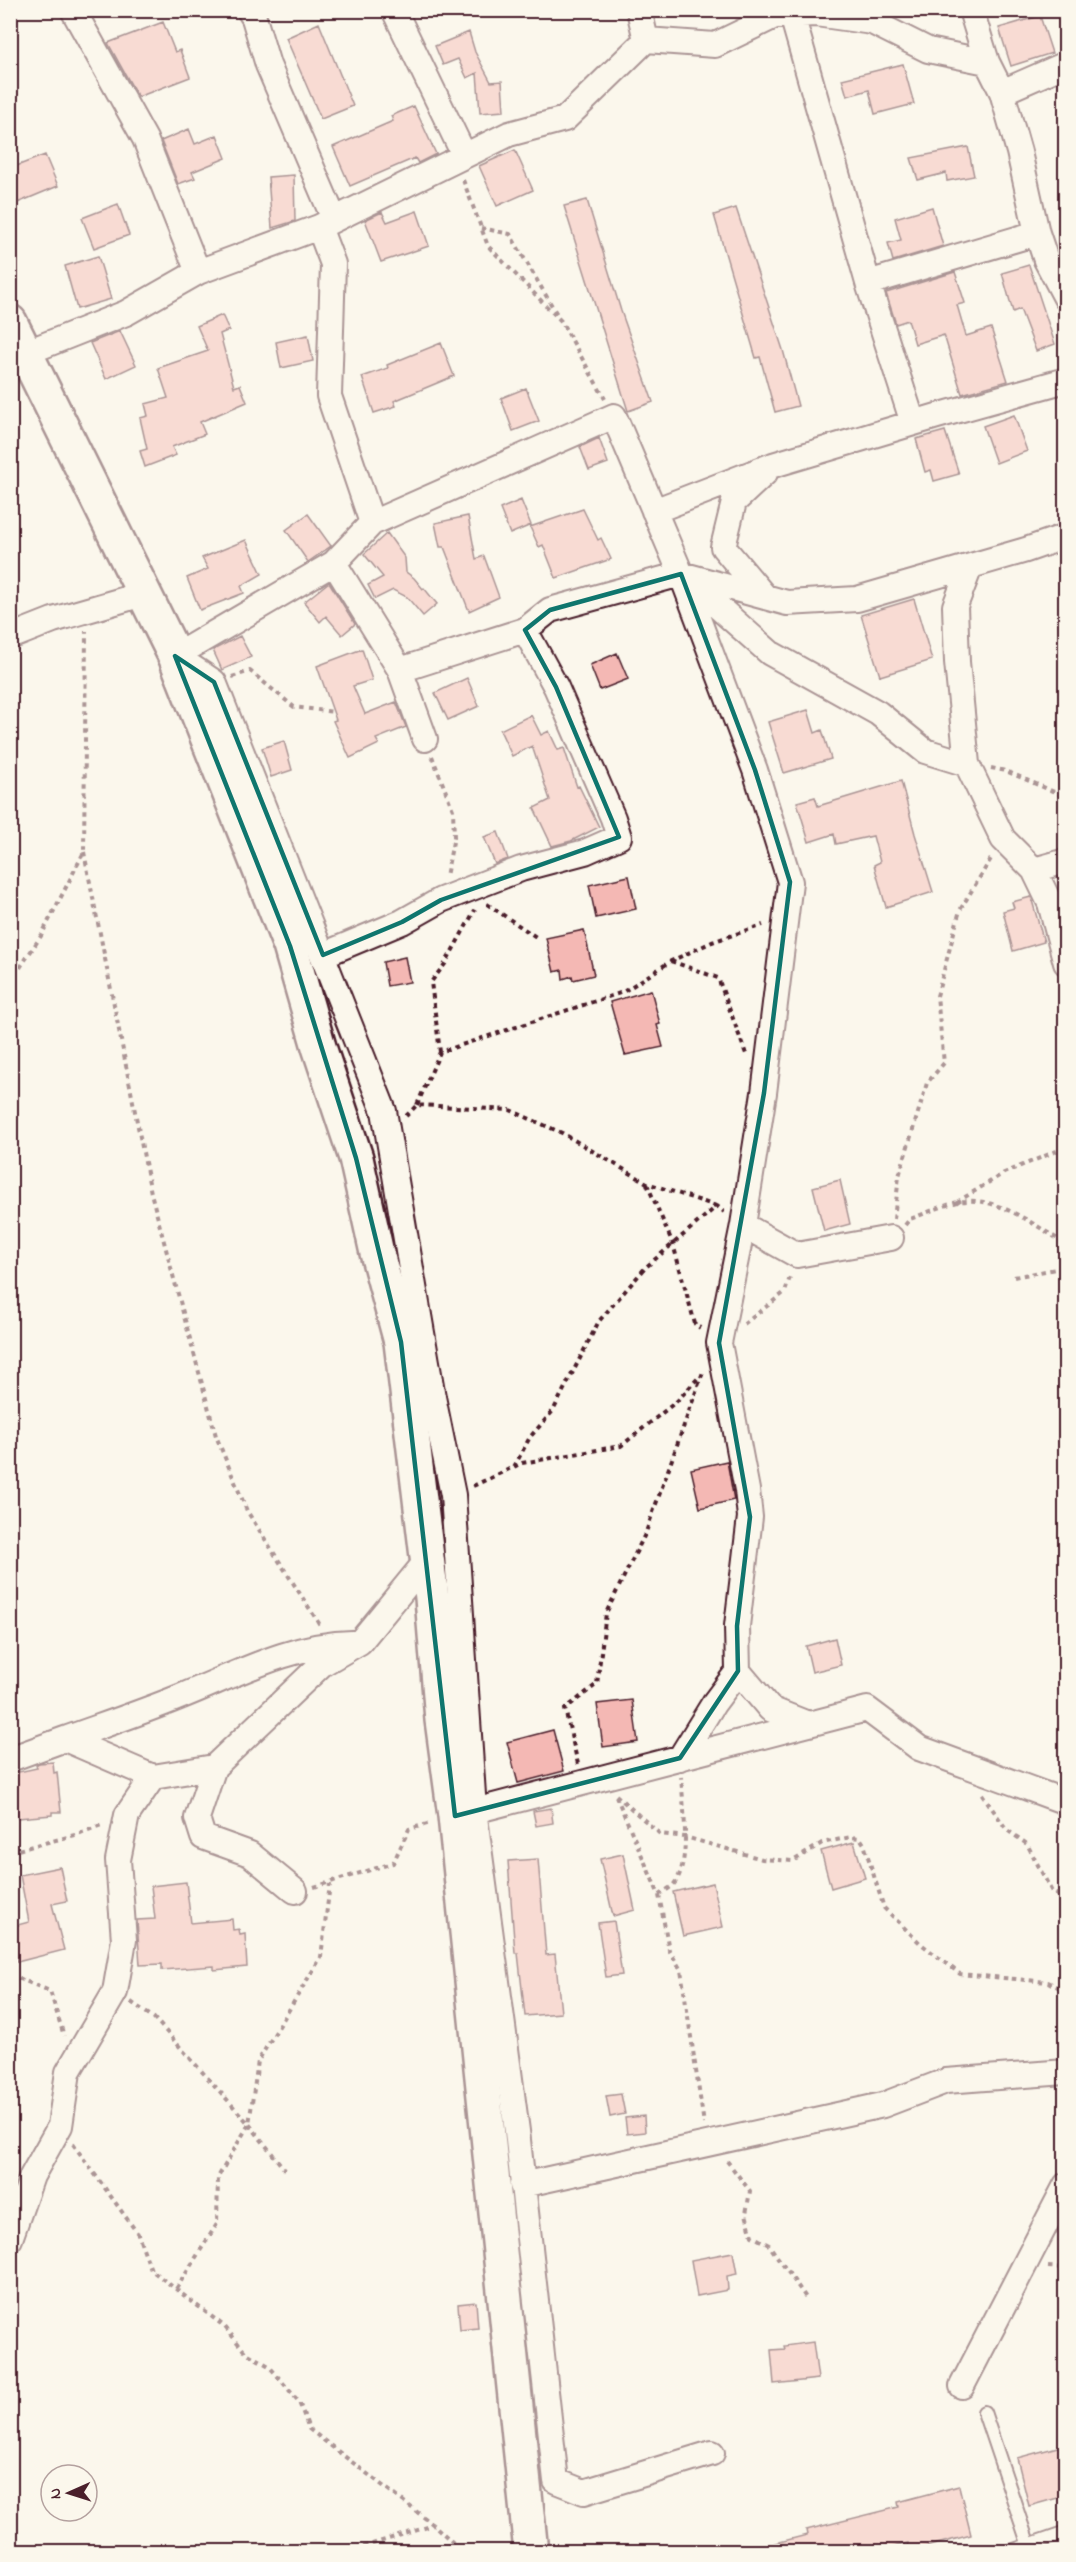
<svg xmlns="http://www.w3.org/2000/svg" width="1076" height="2562" viewBox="0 0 1076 2562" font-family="'Indie Flower',sans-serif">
	<rect width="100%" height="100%" fill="#fbf7ec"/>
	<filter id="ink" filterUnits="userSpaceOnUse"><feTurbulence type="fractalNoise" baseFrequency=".0167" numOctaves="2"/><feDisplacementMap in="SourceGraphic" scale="12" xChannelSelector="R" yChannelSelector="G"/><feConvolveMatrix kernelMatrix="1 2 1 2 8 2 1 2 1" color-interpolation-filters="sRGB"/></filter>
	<g filter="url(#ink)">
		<!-- building -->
		<path fill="#f4b8b4" stroke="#4a1f2b" stroke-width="1.5" d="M1040,16L1052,53L1011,66L999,28Z
			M163,22L175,52L180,50L190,77L138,97L108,43Z
			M319,23L353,106L321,119L286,38Z
			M469,32L475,52L491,82L502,81L504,111L480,113L477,73L467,78L458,59L443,65L435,46Z
			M903,64L914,104L875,114L869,90L847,96L842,79Z
			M414,106L436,154L418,163L415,158L350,186L333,147L393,121L391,116Z
			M189,129L195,144L217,135L226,158L192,172L195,178L178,184L161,141Z
			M968,147L974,176L947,181L946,173L918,180L911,158Z
			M515,150L533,190L497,206L479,166Z
			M45,155L58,186L10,206V175L16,173L14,167Z
			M294,175L295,221L272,228L268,177Z
			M587,200L621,311L653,402L628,411L564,206Z
			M118,204L129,235L94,248L82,218Z
			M932,207L943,246L893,261L888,243L901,240L895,218Z
			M736,208L783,350L798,406L775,412L760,357L756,358L714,215Z
			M417,211L429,246L381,262L365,220L382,212L387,222Z
			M98,256L111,299L77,309L65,266Z
			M1029,265L1055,344L1036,351L1020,309L1013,312L1002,273Z
			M955,272L965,303L957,305L966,336L991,328L1008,381L962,394L944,335L915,344L908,320L896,324L886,293Z
			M222,315L229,330L220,334L234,387L240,385L247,402L200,422L205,434L172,447L176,455L145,467L140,451L147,449L140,418L148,416L145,404L168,398L158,368L208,351L197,326Z
			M120,331L136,365L106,379L90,343Z
			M308,335L313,361L281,368L276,342Z
			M441,343L454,376L394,401L396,406L374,413L362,377L388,368L387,365Z
			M526,388L539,421L513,431L501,398Z
			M1014,415L1027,451L996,463L983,426Z
			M945,431L959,474L934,481L931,470L925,472L916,439Z
			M599,438L608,463L589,470L580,447Z
			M521,500L531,525L510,534L500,509Z
			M583,509L598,540L601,538L611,559L556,578L543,545L539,547L530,527Z
			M308,514L331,546L308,562L286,530Z
			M468,516L476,559L484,556L499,597L469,611L444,547H440L435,523Z
			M387,533L405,558L406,572L414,578L423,589L424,588L437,604L423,616L407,597L393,590L375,599L368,585L383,577L364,554Z
			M246,540L262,574L241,586L244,593L200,610L187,578L208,569L202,558Z
			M329,582L355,624L342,635L326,616L320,622L304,602Z
			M914,599L932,660L880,676L861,615Z
			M240,636L251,657L222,670L213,650Z
			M362,649L372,680L353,686L365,714L396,702L406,727L376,739L379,744L350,758L333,721L336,720L317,666Z
			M617,653L628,679L600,690L590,665Z
			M467,678L479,706L448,720L435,693Z
			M808,710L815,733L822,730L831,759L784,773L768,722Z
			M531,715L541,735L549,731L558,750L564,748L577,787L579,786L599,827L571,841L552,846L534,808L550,800L532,746L512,756L500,730Z
			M284,741L292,770L271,777L262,748Z
			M901,781L915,834L933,892L886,907L874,865L880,862L873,836L836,844L834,834L809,842L797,802L815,797L818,806Z
			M498,832L508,859L495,864L484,837Z
			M629,876L636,909L596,918L589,885Z
			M1031,897L1044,942L1013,951L1003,911L1014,908L1012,902Z
			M584,930L594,975L573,980L572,976L563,979L562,970L554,972L546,938Z
			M405,957L410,982L387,986L383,962Z
			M651,990L660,1024L657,1025L663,1047L625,1055L610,1002Z
			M840,1180L850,1224L824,1231L813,1187Z
			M727,1461L734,1500L700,1508L691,1469Z
			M835,1638L841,1665L812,1672L806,1646Z
			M632,1700L638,1742L603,1747L597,1704Z
			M553,1730L564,1771L518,1783L507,1742Z
			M53,1762L54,1773L57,1772L61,1812H52V1815L18,1818L14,1773L37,1768L36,1765L39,1763Z
			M551,1808L553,1823L536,1826L533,1811Z
			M854,1842L865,1878L831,1888L821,1851Z
			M623,1854L635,1910L613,1916L600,1859Z
			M538,1859L546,1955L555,1954L561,2013L525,2016L518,1953H515L508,1861Z
			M60,1867L67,1901L52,1904L64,1950L17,1962L10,1927L29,1922L20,1875Z
			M186,1882L191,1923L232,1919L233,1930L239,1929L240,1935L245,1934L247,1967L214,1970V1966L162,1970V1964L140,1965L137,1920L155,1919L151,1886Z
			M713,1883L723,1927L683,1936L673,1892Z
			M614,1921L622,1975L606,1977L598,1923Z
			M621,2094L625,2114L610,2117L606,2096Z
			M644,2116L645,2132L627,2134L625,2118Z
			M733,2252L737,2274L727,2276L728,2290L697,2296L691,2260Z
			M476,2302L478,2328L460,2330L458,2304Z
			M813,2342L818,2379L774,2384L771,2350L785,2349L784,2346Z
			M1065,2445V2496L1029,2506L1017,2458Z
			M959,2486L971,2535L910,2551L908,2543L876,2552H869L867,2545L842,2552H764V2546L807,2535L806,2530L899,2507L898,2502Z"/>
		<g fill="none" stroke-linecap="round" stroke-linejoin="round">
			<defs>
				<path id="lane" d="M984,2412L1031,2552
					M1008,2552L1066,2532"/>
				<path id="street" d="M73,10L145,139L198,272
					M249,10L254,18L268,65L334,219
					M394,10L464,155
					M639,10L646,40L715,45L775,16L816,14L872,22L928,50L987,62
					M800,10L792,15L868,283L913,423
					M971,10L987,62L1002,92L1019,152L1037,233L1046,260L1066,298
					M1002,92L1066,64
					M319,227L333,264L329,396L372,523
					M868,283L1037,233
					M10,359L126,313L198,272L319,227L509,134L565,119L646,40
					M765,473L734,502L723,547L765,597
					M654,511L773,465L937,416L1066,380
					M334,563L400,670
					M970,567L955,606L957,662L967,764L1003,839L1034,870L1050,903L1066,963
					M525,630L550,610L681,574L787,603L857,599L1026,550L1066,536
					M10,637L53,620L143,594
					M1034,870L1066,861
					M323,955L402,922L441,900L521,869L585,852L619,837L613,818L556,687L525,630L400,670L425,739
					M743,1225L797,1255L891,1238
					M738,1671L770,1709L808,1724
					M65,1739C104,1725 143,1712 182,1696C237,1674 292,1644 352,1643
					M680,1758L714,1703L738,1671L737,1626L750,1517L747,1490L719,1343L743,1225L764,1093L790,882L755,770L683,579
					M10,1759L65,1739L153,1777L214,1767L322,1664L360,1642L428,1559
					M214,1767L197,1818L203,1837L250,1854L295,1891
					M459,1815L867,1709L919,1748L1066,1802
					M522,2185L883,2105L946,2081L1066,2072
					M10,2239L32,2176L60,2126L68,2072L115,1992L124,1940L118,1860L127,1815L153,1777
					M962,2386L1066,2185
					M712,2453L584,2492L556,2481L517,2131L474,1810L453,1495L433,1397L384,1111L214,682L175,656L334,563L372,523L614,416L681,574L770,653L878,713L925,751L967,764"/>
				<path id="primary" d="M10,322L175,656L290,946L319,1047L356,1158L377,1253L401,1342L432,1598L442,1720L455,1816L531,2552"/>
			</defs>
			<!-- lane casing -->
			<use href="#lane" stroke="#4a1f2b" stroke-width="16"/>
			<!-- street casing -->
			<use href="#street" stroke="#4a1f2b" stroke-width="28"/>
			<!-- primary casing -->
			<use href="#primary" stroke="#4a1f2b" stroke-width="38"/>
			<!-- path -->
			<path stroke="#4a1f2b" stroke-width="4" stroke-dasharray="4.5 4.5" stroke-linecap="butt" d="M463,180L488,246L561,321L605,399
				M481,228L510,234L558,316
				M232,677L250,671L294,707L334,712
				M432,756L453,810L454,837L446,876
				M991,768L1006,771L1066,797
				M84,852L151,1193L216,1436L247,1511L320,1625
				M487,904L539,939
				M671,961L718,978L746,1054
				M10,983L41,936L84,852L86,631
				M440,1052L431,982L445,964L475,910
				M417,1105L440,1052L623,992L671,961L712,942L763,925
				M406,1116L417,1105L510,1110L562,1133L647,1183L716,1206
				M647,1184L673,1244L695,1324L700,1328
				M957,1202L1004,1173L1066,1147
				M894,1219L899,1176L927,1083L944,1063L937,996L960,910L992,857
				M905,1225L910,1219C924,1214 939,1207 954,1203C993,1192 1034,1225 1066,1244
				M1014,1277L1066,1267
				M744,1324L785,1292L791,1274
				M514,1467L530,1437L553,1411L599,1321L646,1267L717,1206L724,1212
				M473,1486L522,1463L621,1446L677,1401L699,1377
				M578,1764L565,1709L597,1684L606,1613L646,1532L703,1372
				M982,1794L1007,1830L1027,1844L1052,1892L1066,1899
				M616,1795L660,1834L685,1837L762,1859L793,1861L822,1843L851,1837L860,1838L864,1844L884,1908L920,1943L960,1974L1048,1982L1066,1991
				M616,1796L659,1895L669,1950L681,1970L704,2124
				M10,1852L75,1835L104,1824
				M314,1887L393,1863L409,1829L431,1823
				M659,1895C664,1891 671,1888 674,1884C692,1862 683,1804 681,1777
				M10,1975L50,1991L64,2036
				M131,2002L154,2018L249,2124L285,2170
				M73,2144L138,2234L151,2270L225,2327L245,2352L269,2366L299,2402L309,2429L434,2525L463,2552
				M727,2161L750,2191L746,2214L752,2236L769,2245L807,2299
				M1048,2267L1066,2268
				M176,2289L217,2224L218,2177L249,2124L258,2061L321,1957L330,1884
				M346,2552L434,2525"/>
			<!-- lane -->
			<use href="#lane" stroke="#fbf7ec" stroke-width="12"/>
			<!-- street -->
			<use href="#street" stroke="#fbf7ec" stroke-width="24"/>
			<!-- primary -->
			<use href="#primary" stroke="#fbf7ec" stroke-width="33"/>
		</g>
	</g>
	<!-- marked area -->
	<path d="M0 0H1076V2562H0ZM681,574L755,770L790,882L764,1093L719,1343L750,1517L737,1626L738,1671L680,1758L455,1816L401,1342L356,1158L290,946L175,656L214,682L323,955L402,922L441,900L619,837L556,687L525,630L550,610Z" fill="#fbf7ec" fill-opacity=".55" fill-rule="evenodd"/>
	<path fill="none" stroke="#0f766e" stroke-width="4.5" stroke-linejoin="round" d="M681,574L755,770L790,882L764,1093L719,1343L750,1517L737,1626L738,1671L680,1758L455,1816L401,1342L356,1158L290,946L175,656L214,682L323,955L402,922L441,900L619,837L556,687L525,630L550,610Z"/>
	<!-- margin -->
	<rect width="1076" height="2562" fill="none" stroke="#fbf7ec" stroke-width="36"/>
	<rect x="18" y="18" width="1040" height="2526" fill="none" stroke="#4a1f2b" stroke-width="2" filter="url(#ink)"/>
	<!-- north arrow -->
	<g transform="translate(69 2493) rotate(267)"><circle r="28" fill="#fbf7ec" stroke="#b4a19f" stroke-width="1.5"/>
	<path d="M0-4.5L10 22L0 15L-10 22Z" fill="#4a1f2b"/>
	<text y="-9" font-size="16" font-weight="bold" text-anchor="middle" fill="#4a1f2b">N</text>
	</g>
</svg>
